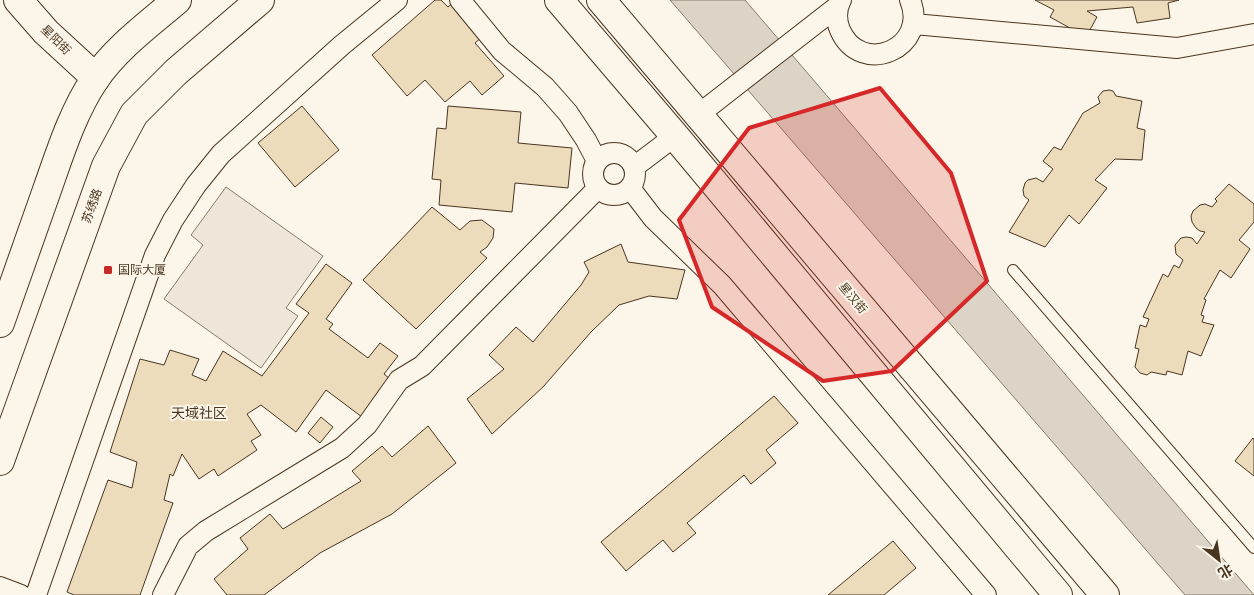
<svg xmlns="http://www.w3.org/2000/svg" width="1254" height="595" viewBox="0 0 1254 595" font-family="'Fira Sans Condensed','Noto Sans SC',sans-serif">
	<rect width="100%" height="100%" fill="#fbf6e9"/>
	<!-- green -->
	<path fill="#ede6d9" stroke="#887966" d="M226,187L323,256L286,308L298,316L261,368L164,299L203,245L191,235Z"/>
	<!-- water -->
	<path fill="#dcd4c6" stroke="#887966" d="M670,0H745L1254,595H1185Z"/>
	<!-- building -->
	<path fill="#ecdcbc" stroke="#4a3520" d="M435,0H441L448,7L454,2L483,36L475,43L504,76L482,95L470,81L445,102L425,80L407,96L372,55Z
		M1035,0H1179L1168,3L1170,18L1137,23L1133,7L1087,11L1097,17L1086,37L1050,17L1054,10Z
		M1109,90L1113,91L1116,96L1142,101L1137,128L1145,130L1142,160L1115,159L1095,180L1107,188L1079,224L1069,215L1045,247L1009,232L1029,200L1024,196L1023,190L1025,183L1028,180L1036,178L1043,182L1053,169L1043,161L1054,147L1061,150L1083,113L1100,103L1098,97L1103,91Z
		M302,106L339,150L295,187L258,143Z
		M448,106L521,112L518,143L572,148L568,188L515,183L512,212L439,205L441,180L432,179L437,128L446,129Z
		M1229,184L1254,204V222L1239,240L1250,249L1231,278L1220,270L1204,299L1206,300L1201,315L1204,316L1202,322L1214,325L1201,356L1188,351L1182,375L1167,371L1166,375L1151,372L1147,375L1140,373L1135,367L1139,349L1135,348L1140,325L1146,327L1149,319L1143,317L1163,274L1168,277L1174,265L1179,268L1183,260L1176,254L1175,245L1181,238L1186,237L1192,238L1197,244L1205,232L1200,231L1196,228L1192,222L1191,216L1193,211L1200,205L1205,204L1212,207L1217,201L1215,199Z
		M432,207L460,230L470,221L482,220L494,229L493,238L487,247L480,252L487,258L416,329L363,280Z
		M621,244L628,262L685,270L677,299L649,296L619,305L591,332L543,387L492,434L467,399L504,369L489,355L516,327L533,342L581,285L589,272L584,262Z
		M326,264L352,283L326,319L333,324L329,329L368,358L380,343L398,356L384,374L390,379L362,417L326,390L296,432L261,405L247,414L261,435L251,441L257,450L218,476L214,469L199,479L182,454L173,476L170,474L164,500L173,503L140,595H74L67,592L108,480L132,488L137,462L110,452L140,359L164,365L170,350L199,359L192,375L206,381L223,351L262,376L309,313L296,304Z
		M774,396L798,423L766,450L776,463L751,484L744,475L687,523L696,533L673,552L663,540L626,571L601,542Z
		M321,417L333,427L320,443L308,433Z
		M428,426L456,463L392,514L320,553L264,595H227L214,579L248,549L240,538L270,514L283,529L361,481L352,471L382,446L392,457Z
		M1253,438L1254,439V476L1235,461Z
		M893,541L916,568L884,595H828Z"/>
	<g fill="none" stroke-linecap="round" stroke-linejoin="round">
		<defs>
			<path id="lane" d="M1013,270L1254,548"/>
			<path id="street" d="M460,0L502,51L545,87L568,113L586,140L597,161
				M841,0C836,9 836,21 840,30C861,78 930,48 910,0
				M914,24L1177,48L1254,34
				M698,115L838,6
				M593 174a21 21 0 1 1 42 0a21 21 0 1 1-42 0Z
				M634,167L675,136
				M630,188L653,218L722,285L986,595
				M0,587L21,595
				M36,595L155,255L173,220L196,185L221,154L342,45L397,0
				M163,595L188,546L206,531L342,448L367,425L399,380L422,366L598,188"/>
			<path id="secondary" d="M18,0L46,32L96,78
				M559,0L675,136L1058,595
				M601,0L1105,595"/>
			<path id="primary" d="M0,323C16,278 32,233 48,187C61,150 73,112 95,79C116,48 149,24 177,0
				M0,461L106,166L134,114L176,72L260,0"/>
		</defs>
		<!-- lane casing -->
		<use href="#lane" stroke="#4a3520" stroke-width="12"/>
		<!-- street casing -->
		<use href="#street" stroke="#4a3520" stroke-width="22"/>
		<!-- secondary casing -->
		<use href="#secondary" stroke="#4a3520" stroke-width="30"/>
		<!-- primary casing -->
		<use href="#primary" stroke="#4a3520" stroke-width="30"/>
		<!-- lane -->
		<use href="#lane" stroke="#fbf6e9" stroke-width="10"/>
		<!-- street -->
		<use href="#street" stroke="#fbf6e9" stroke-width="20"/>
		<!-- secondary -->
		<use href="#secondary" stroke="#fbf6e9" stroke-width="28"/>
		<!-- primary -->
		<use href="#primary" stroke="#fbf6e9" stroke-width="28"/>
	</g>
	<!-- marked area -->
	<path fill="#d62828" fill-opacity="0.2" stroke="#d62828" stroke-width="4" stroke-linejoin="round" d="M880,88L951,173L987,281L892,371L823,381L712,307L679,220L749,128Z"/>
	<!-- markers -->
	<rect fill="#c62828" stroke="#fbf6e9" stroke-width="2" x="103" y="265" width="10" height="10" rx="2.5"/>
	<g text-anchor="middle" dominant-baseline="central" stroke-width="4" stroke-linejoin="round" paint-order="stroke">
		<!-- street labels -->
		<g font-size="12" fill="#4a3520" stroke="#fbf6e9">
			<text transform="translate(56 40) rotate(44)">星阳街</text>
			<text transform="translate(92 206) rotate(-70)">苏绣路</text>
			<text transform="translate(853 298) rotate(50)">星汉街</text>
		</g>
		<!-- poi labels -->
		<g font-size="12" fill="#4a3520" stroke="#fbf6e9" text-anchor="start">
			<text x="118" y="270">国际大厦</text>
		</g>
		<!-- neighbourhood labels -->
		<g font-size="14" fill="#4a3520" stroke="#fbf6e9">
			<text x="199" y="413">天域社区</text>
		</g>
	</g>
	<!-- north arrow -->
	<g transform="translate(1219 560) rotate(150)" stroke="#fbf6e9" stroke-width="4" paint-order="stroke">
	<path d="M0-4L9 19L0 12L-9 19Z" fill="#4a3520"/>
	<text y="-8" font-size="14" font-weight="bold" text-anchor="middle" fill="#4a3520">北</text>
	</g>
</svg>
